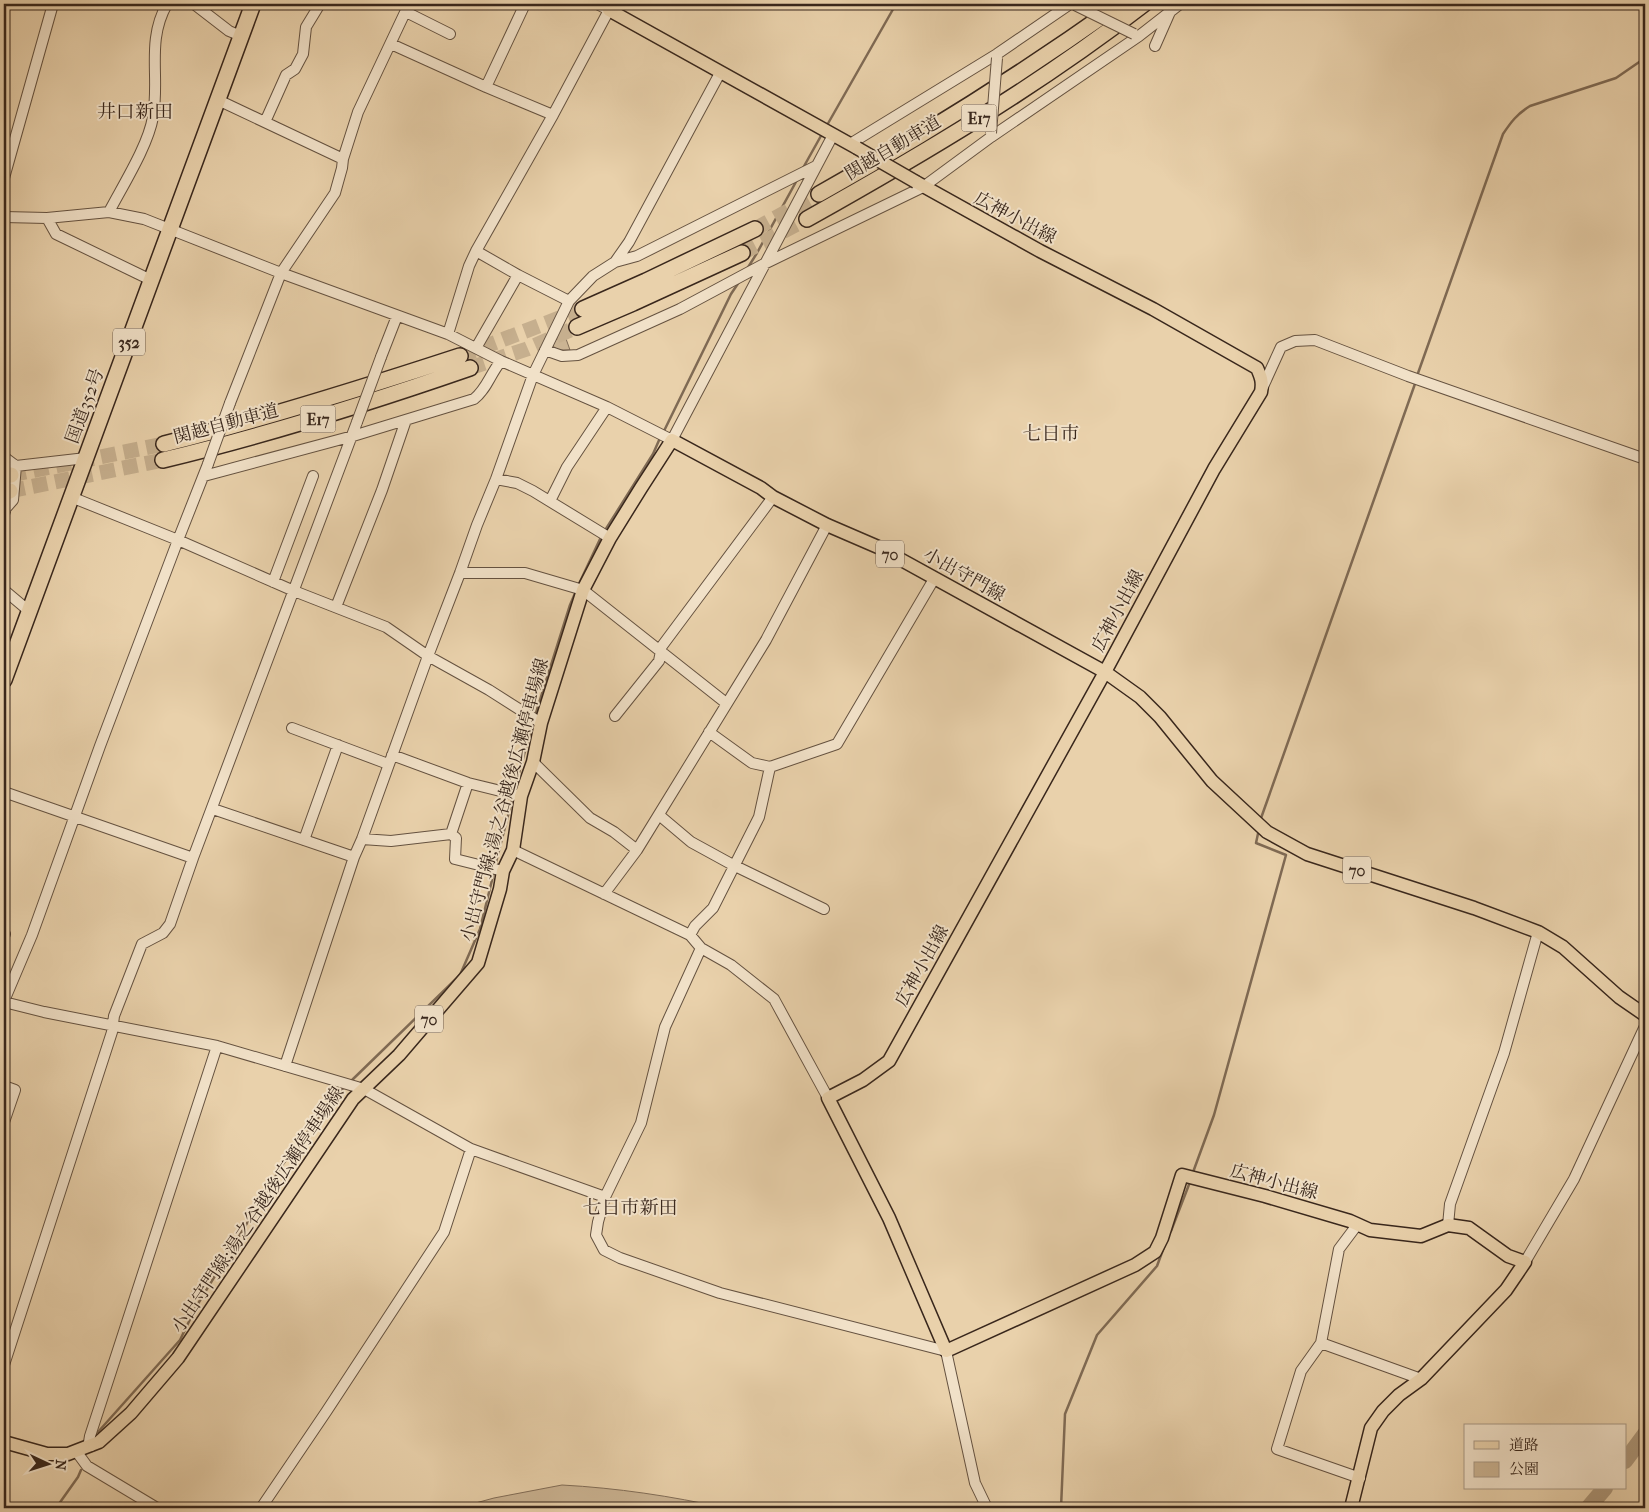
<svg xmlns="http://www.w3.org/2000/svg" width="1649" height="1512" viewBox="0 0 1649 1512" font-family="'IM FELL French Canon','Noto Serif JP',serif">
	<rect width="100%" height="100%" fill="#e9d1ab"/>
	<filter id="stains"><feTurbulence type="fractalNoise" baseFrequency=".004" numOctaves="4"/><feColorMatrix values="0 0 0 0 .2 0 0 0 0 .09 0 0 0 0 .02 0 0 0 .5 -.17"/></filter>
	<radialGradient id="worn" r=".72"><stop offset=".6" stop-color="#630" stop-opacity="0"/><stop offset="1" stop-color="#630" stop-opacity=".3"/></radialGradient>
	<!-- green -->
	<path fill="#cbb493" stroke="#826e58" d="M565,336L570,350H558L553,346L554,340Z
		M562,1485C617,1488 671,1496 725,1508H457L494,1498Z"/>
	<g fill="none" stroke-linecap="round" stroke-linejoin="round">
		<!-- stream -->
		<path stroke="#7f6a54" stroke-width="2.5" d="M826,127L896,4
			M803,168L822,134
			M747,269L757,253L797,180
			M1417,376L1503,134C1511,122 1517,114 1530,106L1616,78L1645,58
			M663,433L731,294L739,282
			M604,532L653,454L660,438
			M578,586L601,537
			M535,716L570,605L576,591
			M514,791L533,722
			M1260,821L1416,381
			M495,866L513,796
			M350,1082L460,975L480,929L494,872
			M1192,1175L1214,1115L1286,855L1256,843L1259,829
			M1171,1231L1190,1182
			M98,1432L180,1340L196,1307L283,1164L335,1096L345,1087
			M56,1508L78,1477L81,1470
			M1061,1508L1065,1414L1097,1335L1157,1266L1164,1247"/>
		<!-- river -->
		<path stroke="#ad977a" stroke-width="16" d="M1625,1461L1645,1434
			M1588,1508L1605,1488"/>
		<!-- highway-tunnel -->
		<path stroke="#c6af8e" stroke-width="15" stroke-dasharray="15 8" stroke-linecap="butt" d="M755,229L819,194
			M742,253L807,219
			M460,356L583,309
			M470,368L527,349L577,327
			M11,475L164,444
			M10,491L163,460"/>
		<defs>
			<path id="minor" d="M194,4L229,31L241,36
				M406,12L450,34
				M391,44L486,87L553,115
				M1155,46L1170,12
				M486,87L525,4
				M218,100L343,159
				M265,122L286,75L295,69L303,54L306,27L320,4
				M850,144L997,54L1070,4
				M4,178L53,4
				M109,212C123,185 148,146 153,117C160,77 146,41 167,4
				M4,217L47,218L109,212L144,219L281,273L448,334L501,361L607,407L672,440L833,135
				M47,218L56,234L151,280
				M476,251L518,275L569,301
				M615,262L637,256L816,166
				M448,334L469,266L476,251L553,115L609,10L597,4
				M476,348L518,275
				M545,350L562,356L578,355L680,309L764,264L923,187L991,137L1139,36L1180,4
				M381,357L397,316
				M1261,391L1281,347L1295,341L1315,340L1408,376L1645,459
				M230,403L281,273L335,193L342,168L343,159L358,112L409,4
				M4,457L16,466L13,500L6,508L4,514
				M16,466L86,458
				M204,476L353,436L474,399C487,389 490,374 501,361
				M496,479L517,483L533,491L610,538
				M71,497L178,540L294,591L386,627L428,656L489,690L541,723
				M550,501L567,467L607,407
				M460,573H525L583,590L726,703
				M273,582L313,476
				M4,590L29,611
				M336,607L382,490L406,420
				M615,716L659,661L662,646L773,497
				M292,728L388,764
				M709,732L752,763L770,767L837,744L934,579
				M392,755L468,783L521,796
				M533,762L590,818L614,832L637,850
				M4,792L193,858
				M213,809L354,857
				M659,815L691,842L733,865L824,909
				M451,834L456,838L455,859L503,871
				M362,839L391,841L451,834L468,783
				M304,840L338,745
				M513,850L690,935L701,948L731,965L774,999L828,1098
				M604,894L637,850L766,640L827,525
				M690,935L695,926L713,908L759,817L770,767
				M4,936L5,934
				M701,948L665,1027L641,1123L605,1197L598,1222L596,1235L604,1250L620,1258L720,1293L946,1351L975,1483L987,1508
				M4,1001L32,935L100,746L178,540L208,464
				M4,1002L44,1012L217,1046L364,1089L471,1149L605,1197
				M285,1066L354,857L362,839L428,656L460,573L477,525L496,479L533,375L569,301L593,276L615,262L629,242L720,73
				M4,1086L15,1090L4,1122
				M1357,1225L1339,1249L1321,1343L1301,1371L1277,1449L1360,1478
				M1448,1225L1450,1204L1504,1053L1538,932
				M1525,1262L1574,1179L1645,1026
				M1321,1343L1421,1379
				M4,1365L112,1032L114,1016L142,944L163,933L170,924L193,858L357,422
				M91,1446L89,1442L90,1436L217,1046
				M76,1451L87,1466L157,1508
				M261,1508L326,1412L444,1232L471,1149"/>
			<path id="major" d="M613,4L609,10L857,148
				M916,182L1040,251L1153,309L1257,368C1261,377 1263,382 1261,392L1214,469L1105,672L889,1061L863,1080L828,1098L889,1218L946,1351L1135,1265L1155,1252L1162,1238L1182,1175L1265,1196L1350,1221L1370,1230L1421,1236L1448,1225L1469,1228L1508,1256L1525,1262L1506,1290L1421,1379L1399,1395L1383,1411L1371,1428L1351,1508
				M4,1442L47,1454H68L99,1442L131,1413L178,1358L353,1099L399,1055L478,963L500,889L503,871L513,850L521,796L533,762L541,723L583,590L610,538L641,488L672,440L761,488L773,497L827,525L878,547L1105,672L1140,697L1160,717L1212,781L1267,832L1307,854L1474,908L1538,932L1563,947L1619,997L1645,1015"/>
			<path id="highway" d="M819,194C923,136 1023,73 1120,4
				M807,219C923,154 1038,86 1144,4
				M583,309L646,281L755,229
				M577,327L633,303L742,253
				M164,444C264,419 362,388 460,356
				M163,460C267,435 369,403 470,368
				M4,476L11,475
				M4,492L10,491
				M4,680L253,4"/>
		</defs>
		<!-- minor casing -->
		<use href="#minor" stroke="#655240" stroke-width="12"/>
		<!-- major casing -->
		<use href="#major" stroke="#39271c" stroke-width="15"/>
		<!-- highway casing -->
		<use href="#highway" stroke="#39271c" stroke-width="18"/>
		<!-- minor -->
		<use href="#minor" stroke="#f1e1c8" stroke-width="10"/>
		<!-- major -->
		<use href="#major" stroke="#e9d1ab" stroke-width="12"/>
		<!-- highway -->
		<use href="#highway" stroke="#e9d1ab" stroke-width="15"/>
		<defs>
			<path id="minor-bridge" d="M1075,5L1134,34
				M991,133L997,58
				M357,422L381,357
				M208,464L230,403"/>
			<path id="major-bridge" d="M857,148L916,182"/>
		</defs>
		<!-- minor-bridge casing -->
		<use href="#minor-bridge" stroke="#655240" stroke-width="12" stroke-linecap="butt"/>
		<!-- major-bridge casing -->
		<use href="#major-bridge" stroke="#39271c" stroke-width="15" stroke-linecap="butt"/>
		<!-- minor-bridge -->
		<use href="#minor-bridge" stroke="#f1e1c8" stroke-width="10"/>
		<!-- major-bridge -->
		<use href="#major-bridge" stroke="#e9d1ab" stroke-width="12"/>
	</g>
	<g text-anchor="middle" dominant-baseline="central" stroke-width="4" stroke-linejoin="round" paint-order="stroke">
		<!-- shield labels -->
		<g fill="#f1e1c8" stroke="#705f50" stroke-width="1">
			<rect x="961.5" y="104.5" width="35" height="27" rx="4"/>
			<rect x="113" y="328.5" width="32" height="27" rx="4"/>
			<rect x="300.5" y="405.5" width="35" height="27" rx="4"/>
			<rect x="876" y="540.5" width="28" height="27" rx="4"/>
			<rect x="1343" y="856.5" width="28" height="27" rx="4"/>
			<rect x="415" y="1005.5" width="28" height="27" rx="4"/>
		</g>
		<g font-size="16" font-weight="bold" fill="#39271c">
			<text x="979" y="118">E17</text>
			<text x="129" y="342">352</text>
			<text x="318" y="419">E17</text>
			<text x="890" y="554">70</text>
			<text x="1357" y="870">70</text>
			<text x="429" y="1019">70</text>
		</g>
		<!-- street labels -->
		<g font-size="18" fill="#39271c" stroke="#f1e1c8">
			<text transform="translate(893 148) rotate(-31)">関越自動車道</text>
			<text transform="translate(1015 218) rotate(28)">広神小出線</text>
			<text transform="translate(85 406) rotate(-70)">国道352号</text>
			<text transform="translate(226 424) rotate(-15)">関越自動車道</text>
			<text transform="translate(964 575) rotate(29)">小出守門線</text>
			<text transform="translate(1118 611) rotate(-62)">広神小出線</text>
			<text transform="translate(505 800) rotate(-75)">小出守門線;湯之谷越後広瀬停車場線</text>
			<text transform="translate(922 966) rotate(-61)">広神小出線</text>
			<text transform="translate(1274 1182) rotate(15)">広神小出線</text>
			<text transform="translate(258 1210) rotate(-56)">小出守門線;湯之谷越後広瀬停車場線</text>
		</g>
		<!-- neighbourhood labels -->
		<g font-size="19" fill="#39271c" stroke="#f1e1c8">
			<text x="135" y="112">井口新田</text>
			<text x="1051" y="434">七日市</text>
			<text x="630" y="1208">七日市新田</text>
		</g>
	</g>
	<!-- margin -->
	<rect width="1649" height="1512" fill="none" stroke="#e9d1ab" stroke-width="20"/>
	<rect x="5" y="5" width="1639" height="1502" fill="none" stroke="#39271c" stroke-width="2.5"/>
	<rect x="10" y="10" width="1629" height="1492" fill="none" stroke="#39271c"/>
	<!-- legend -->
	<rect x="1464" y="1424" width="162" height="65" fill="#f1e1c8" stroke="#a79783"/>
	<rect x="1474" y="1441" width="25" height="8" fill="#e9d1ab" stroke="#a79783"/>
	<text x="1509" y="1450" font-size="15" fill="#39271c">道路</text>
	<rect x="1474" y="1462" width="25" height="15" fill="#cbb493" stroke="#a79783"/>
	<text x="1509" y="1474" font-size="15" fill="#39271c">公園</text>
	<!-- north arrow -->
	<g transform="translate(48 1464) rotate(94)" stroke="#f1e1c8" stroke-width="4" paint-order="stroke">
	<path d="M0-4L9 19L0 12L-9 19Z" fill="#39271c"/>
	<text y="-8" font-size="14" font-weight="bold" text-anchor="middle" fill="#39271c">N</text>
	</g>
	<rect width="100%" height="100%" filter="url(#stains)"/>
	<rect width="100%" height="100%" fill="url(#worn)"/>
</svg>
